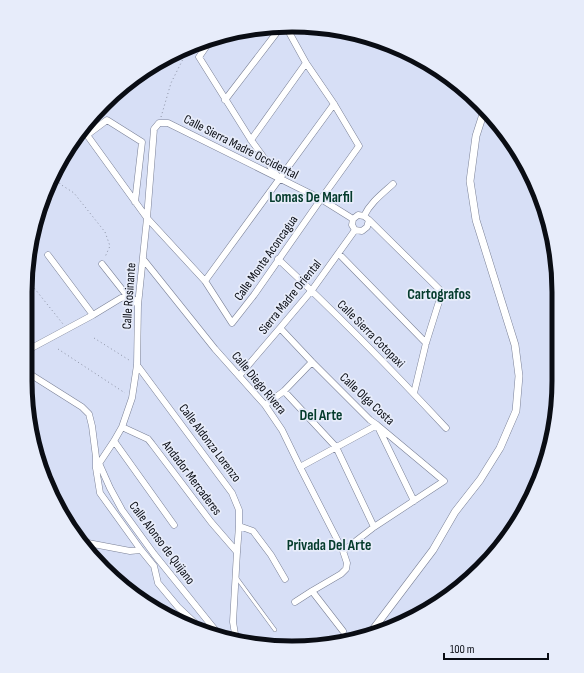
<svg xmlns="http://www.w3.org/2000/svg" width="584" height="673" viewBox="0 0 584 673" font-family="'Sofia Sans Condensed',sans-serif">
	<rect width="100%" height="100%" fill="#d7dff6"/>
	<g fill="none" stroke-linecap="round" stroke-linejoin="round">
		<defs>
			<path id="service" d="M236,577L275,630"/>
			<path id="minor" d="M212,38L199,57L251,140L278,177
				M225,100L281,27
				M251,140L306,63
				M527,174L538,190
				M135,202L142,142L107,120L87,135L147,218L205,281L232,323L254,295L321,199L359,146L334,104L306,63L290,34L284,26
				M358,215L364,216L369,220L367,227L362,231L355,230L352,225L353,219Z
				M364,216C370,203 382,194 393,184
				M369,220L442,292L426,343L414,393
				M339,254L426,343
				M48,255L93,315
				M143,259L215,349L265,405L282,430L300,467L343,551L347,563L346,569L341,574L312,591L295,602
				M278,259C336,313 392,370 446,428
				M556,263L558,288
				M102,264L128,297
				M205,281L334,104
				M280,328L312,362L370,420L377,425L444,481L374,527L343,551
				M26,351L93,315L121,298L128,297L133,299L138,305
				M137,365L232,493L239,510V526L237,552L233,622L236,640
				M25,371L82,407L89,414L92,426L96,457V468L100,493L141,550L154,566L158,583L178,607L194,622L201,631
				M239,376L280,328L312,290L355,230
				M284,391L336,447L374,527
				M265,405L284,391L312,362
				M122,427L148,439L152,444L211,522L237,552
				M114,441L174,525
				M98,461L110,488L122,510L154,554L220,636
				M300,467L377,425L414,501
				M96,468L114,441L122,427L132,398L137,365L138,305L147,218L154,129L159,123H168L321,199L353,219
				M239,526L253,531L271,555L285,579
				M82,543H88L130,551L141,550
				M312,591L343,631"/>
			<path id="tertiary" d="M368,636L433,550L455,512L480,480L500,448L516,411L519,376L515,345L476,220L470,181L476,136L485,108"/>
		</defs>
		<!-- service casing -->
		<use href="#service" stroke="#7a8096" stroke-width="4"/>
		<!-- minor casing -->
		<use href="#minor" stroke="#7a8096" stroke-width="7"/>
		<!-- tertiary casing -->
		<use href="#tertiary" stroke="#7a8096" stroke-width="8"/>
		<!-- path -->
		<path stroke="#8c92a4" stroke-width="1" stroke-dasharray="1 3" stroke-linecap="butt" d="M161,117L171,83L189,47
			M54,172L60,184L74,193L105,232L110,246L105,257
			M27,279L63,324
			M26,331L32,340
			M94,338L129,360
			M58,349L125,393"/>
		<!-- service -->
		<use href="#service" stroke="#fff" stroke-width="3"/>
		<!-- minor -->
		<use href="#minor" stroke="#fff" stroke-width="6"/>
		<!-- tertiary -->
		<use href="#tertiary" stroke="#fff" stroke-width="7"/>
	</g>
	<g text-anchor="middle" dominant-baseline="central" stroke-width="3.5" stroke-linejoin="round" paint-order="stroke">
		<!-- street labels -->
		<g font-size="13" fill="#0a0d14" stroke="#e7ecfa">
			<text transform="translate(241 147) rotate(27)">Calle Sierra Madre Occidental</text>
			<text transform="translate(266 258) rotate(-55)">Calle Monte Aconcagua</text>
			<text transform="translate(129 296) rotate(-86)">Calle Rosinante</text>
			<text transform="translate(290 297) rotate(-51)">Sierra Madre Oriental</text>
			<text transform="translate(371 334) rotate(45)">Calle Sierra Cotopaxi</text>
			<text transform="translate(259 383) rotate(50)">Calle Diego Rivera</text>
			<text transform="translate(367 399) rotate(43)">Calle Olga Costa</text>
			<text transform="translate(210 443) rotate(53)">Calle Aldonza Lorenzo</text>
			<text transform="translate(192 478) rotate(53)">Andador Mercaderes</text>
			<text transform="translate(162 543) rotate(53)">Calle Alonso de Quijano</text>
		</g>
		<!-- quarter labels -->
		<g font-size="15" font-weight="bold" fill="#043b2c" stroke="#e7ecfa">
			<text x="311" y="197">Lomas De Marfil</text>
			<text x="439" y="294">Cartografos</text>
			<text x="321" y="415">Del Arte</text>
			<text x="329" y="545">Privada Del Arte</text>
		</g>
	</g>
	<!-- crop -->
	<path d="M0 0H584V673H0ZM292 32H292A260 260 0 0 1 552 292V381A260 260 0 0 1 292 641H292A260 260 0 0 1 32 381V292A260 260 0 0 1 292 32Z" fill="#e7ecfa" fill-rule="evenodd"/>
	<path fill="none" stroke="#0a0d14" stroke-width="5" d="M292 32H292A260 260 0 0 1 552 292V381A260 260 0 0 1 292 641H292A260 260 0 0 1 32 381V292A260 260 0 0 1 292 32Z"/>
	<!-- scale -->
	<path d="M444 653v6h104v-6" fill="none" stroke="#0a0d14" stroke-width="2"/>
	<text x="450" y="653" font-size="12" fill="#0a0d14" stroke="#e7ecfa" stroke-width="3" paint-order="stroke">100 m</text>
</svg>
